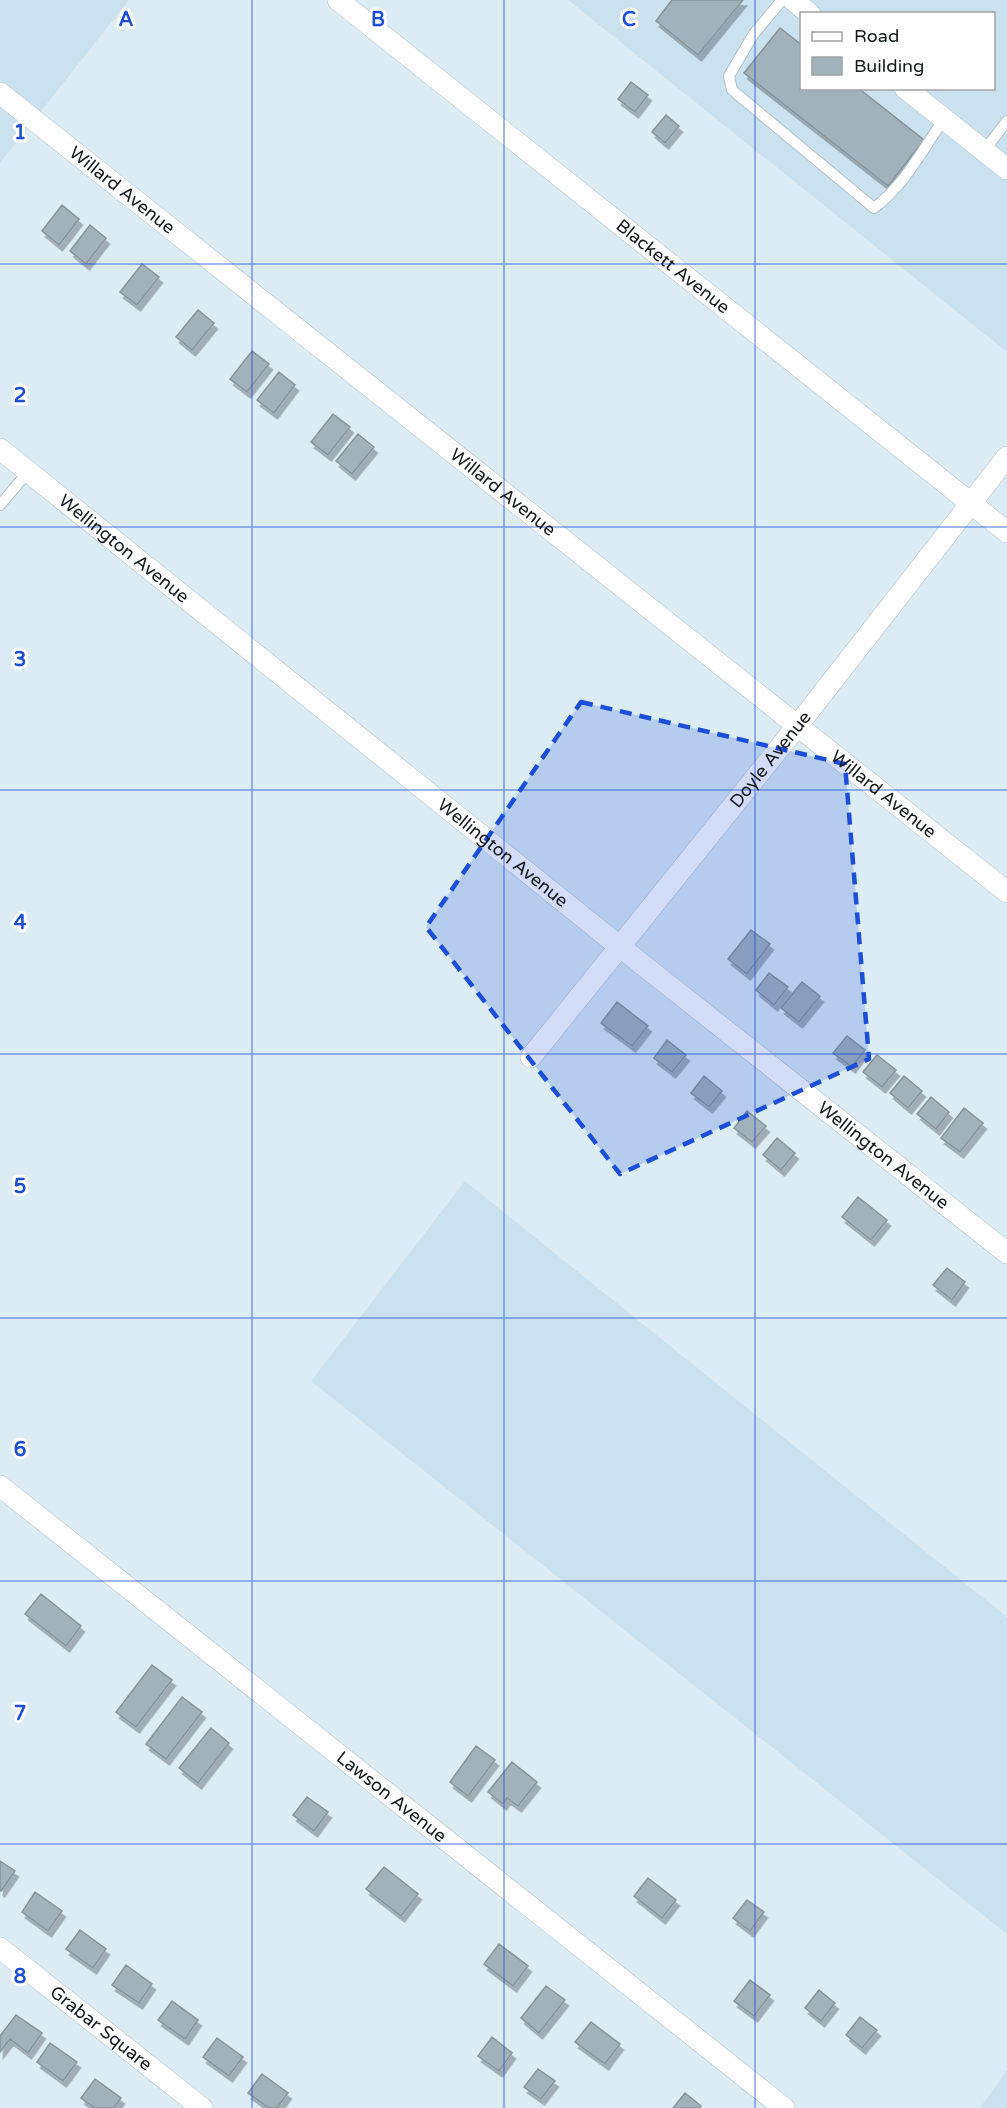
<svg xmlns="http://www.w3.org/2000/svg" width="1007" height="2108" viewBox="0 0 1007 2108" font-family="'Varela Round',sans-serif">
	<defs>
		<filter id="shadow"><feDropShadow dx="3.5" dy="6" stdDeviation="0" flood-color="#0004"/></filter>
	</defs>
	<rect width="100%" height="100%" fill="#dcecf5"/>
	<!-- built -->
	<path fill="#cae2ef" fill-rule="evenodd" d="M0,0H129L0,163Z
		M568,0H1007V352ZM802,14H994V88H802Z
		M465,1181L1007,1617V1934L311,1381Z
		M1007,2070V2108H979H980Z"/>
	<!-- building -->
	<path fill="#a2b2ba" stroke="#86949c" stroke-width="1.5" filter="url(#shadow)" d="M672,0H743L698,55L656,21Z
		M780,28L802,45V88H858L924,140L888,186L744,73Z
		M631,82L648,95L635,112L618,99Z
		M666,115L679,126L665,143L652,132Z
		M62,205L79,219L59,245L42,231Z
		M90,225L106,238L86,264L70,251Z
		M142,264L159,277L137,305L120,292Z
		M198,310L214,323L192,350L176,337Z
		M252,351L269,364L247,392L230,379Z
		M279,372L295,385L274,413L257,400Z
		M333,414L350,427L328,455L311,442Z
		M358,434L374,447L352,474L336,461Z
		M751,930L770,944L747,974L728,959Z
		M769,973L788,987L774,1005L756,990Z
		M802,982L820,996L799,1022L781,1008Z
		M617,1002L648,1026L632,1046L601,1023Z
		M847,1036L865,1050L852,1067L833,1053Z
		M667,1040L686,1055L672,1072L654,1058Z
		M877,1055L896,1070L882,1087L863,1072Z
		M704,1076L722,1091L709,1107L691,1093Z
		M904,1076L922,1091L908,1108L890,1093Z
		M931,1097L949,1112L936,1129L917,1114Z
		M964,1108L983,1123L960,1152L941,1138Z
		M747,1111L766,1126L752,1142L734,1128Z
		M777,1138L795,1153L781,1170L763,1155Z
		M858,1197L887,1220L871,1240L842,1217Z
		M947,1268L965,1282L952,1300L933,1285Z
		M41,1594L81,1626L66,1646L25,1614Z
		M152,1665L172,1680L136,1727L116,1712Z
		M182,1697L202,1712L166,1759L146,1744Z
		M211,1728L229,1743L198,1783L179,1768Z
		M476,1746L495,1760L468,1796L450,1782Z
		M512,1762L537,1782L518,1806L507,1798L503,1804L488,1792Z
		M307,1797L328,1812L314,1831L293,1815Z
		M0,1861L15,1871L1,1891L0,1890Z
		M384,1867L418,1894L401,1916L366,1889Z
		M648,1878L676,1900L662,1918L634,1896Z
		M35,1892L62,1911L48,1931L22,1912Z
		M747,1900L764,1912L750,1931L733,1918Z
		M80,1930L106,1949L93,1968L66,1949Z
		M499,1944L528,1966L513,1986L484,1964Z
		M126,1965L152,1984L139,2003L112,1985Z
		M750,1980L770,1995L754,2016L734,2001Z
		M546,1986L565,2000L539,2033L521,2018Z
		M819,1990L835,2003L821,2021L805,2008Z
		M172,2001L198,2020L185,2039L158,2020Z
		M16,2015L42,2033L28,2053L10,2039L0,2052V2036Z
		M860,2017L877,2030L862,2048L846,2035Z
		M591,2022L620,2044L605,2064L575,2042Z
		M492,2037L512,2053L499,2071L478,2056Z
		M217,2038L243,2057L229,2076L203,2057Z
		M50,2043L77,2062L63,2081L37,2062Z
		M538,2069L555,2081L541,2099L524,2087Z
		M262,2074L288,2093L277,2108H269L248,2093Z
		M95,2079L121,2098L114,2108H95L81,2098Z
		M685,2093L701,2106L700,2108H673Z"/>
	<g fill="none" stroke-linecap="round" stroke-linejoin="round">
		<defs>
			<path id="lane" d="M782,0L753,35L729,76L732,90L874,208C904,186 923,149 944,119
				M984,151L1007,121
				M0,505L28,472"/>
			<g id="street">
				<path id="s1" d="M338,0L1007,532"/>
				<path d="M793,0L810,14"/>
				<path d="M905,88L1007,169"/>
				<path id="s2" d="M0,93L1007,892"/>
				<path id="s3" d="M0,449L619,946L1007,1253"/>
				<path id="s4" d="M531,1057L798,725L1007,457"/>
				<path id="s5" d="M0,1486L784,2108"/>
				<path id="s6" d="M0,1948L202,2108"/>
			</g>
		</defs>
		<!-- lane casing -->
		<use href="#lane" stroke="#b1c1c9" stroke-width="12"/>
		<!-- street casing -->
		<use href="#street" stroke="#b1c1c9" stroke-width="22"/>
		<!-- lane -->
		<use href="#lane" stroke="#fff" stroke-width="10"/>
		<!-- street -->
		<use href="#street" stroke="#fff" stroke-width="21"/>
	</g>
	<!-- marked area -->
	<path fill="#1d4ed8" fill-opacity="0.2" stroke="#1d4ed8" stroke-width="4.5" stroke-dasharray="12 8" stroke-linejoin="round" d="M581,702L845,764L869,1059L620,1174L426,927Z"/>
	<!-- grid -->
	<path fill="none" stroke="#1d4ed8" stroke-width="1.5" stroke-opacity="0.55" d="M252,0V2108M504,0V2108M755,0V2108M0,264H1007M0,527H1007M0,790H1007M0,1054H1007M0,1318H1007M0,1581H1007M0,1844H1007"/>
	<g text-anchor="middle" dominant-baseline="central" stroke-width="6" stroke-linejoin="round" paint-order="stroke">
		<!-- street labels -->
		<g font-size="18" fill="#13181b" stroke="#fff">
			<text stroke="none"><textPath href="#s2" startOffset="156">Willard Avenue</textPath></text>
			<text stroke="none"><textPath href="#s1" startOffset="428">Blackett Avenue</textPath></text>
			<text stroke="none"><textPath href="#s2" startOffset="642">Willard Avenue</textPath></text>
			<text stroke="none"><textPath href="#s3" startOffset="159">Wellington Avenue</textPath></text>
			<text stroke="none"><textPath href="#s4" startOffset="382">Doyle Avenue</textPath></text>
			<text stroke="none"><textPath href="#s2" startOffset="1128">Willard Avenue</textPath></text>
			<text stroke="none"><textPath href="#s3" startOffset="645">Wellington Avenue</textPath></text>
			<text stroke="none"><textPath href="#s3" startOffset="1131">Wellington Avenue</textPath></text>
			<text stroke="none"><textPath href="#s5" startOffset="500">Lawson Avenue</textPath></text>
			<text stroke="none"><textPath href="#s6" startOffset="129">Grabar Square</textPath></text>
		</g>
	</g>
	<g font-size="20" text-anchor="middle" font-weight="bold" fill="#1d4ed8" stroke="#fff" stroke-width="6" stroke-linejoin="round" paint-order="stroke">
		<text x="126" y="26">A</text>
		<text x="378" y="26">B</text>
		<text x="629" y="26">C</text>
		<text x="20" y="139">1</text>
		<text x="20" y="402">2</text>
		<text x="20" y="666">3</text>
		<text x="20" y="929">4</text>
		<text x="20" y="1193">5</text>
		<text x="20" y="1456">6</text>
		<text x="20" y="1720">7</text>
		<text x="20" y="1983">8</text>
	</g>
	<!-- legend -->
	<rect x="800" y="12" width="195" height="78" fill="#ffffff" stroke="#a1a3a4" stroke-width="1.5"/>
	<rect x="812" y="32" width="30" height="9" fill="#ffffff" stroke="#a1a3a4" stroke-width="1.5"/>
	<text x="854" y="42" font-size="18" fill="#13181b">Road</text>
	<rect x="812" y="57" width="30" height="18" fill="#a2b2ba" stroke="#a1a3a4" stroke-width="1.5"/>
	<text x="854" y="72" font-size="18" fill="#13181b">Building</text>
</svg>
